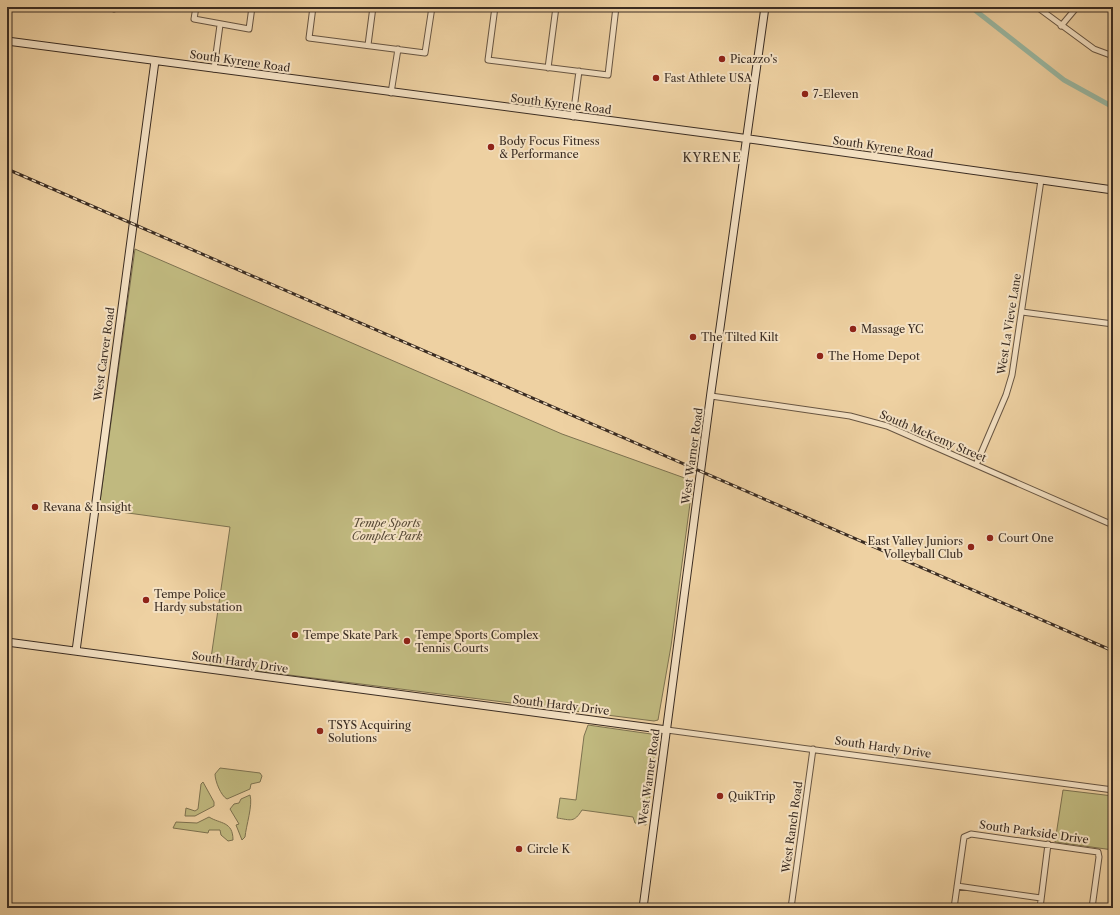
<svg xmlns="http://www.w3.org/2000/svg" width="1120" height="915" viewBox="0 0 1120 915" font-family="'Libre Caslon Text',serif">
	<rect width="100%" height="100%" fill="#eed1a2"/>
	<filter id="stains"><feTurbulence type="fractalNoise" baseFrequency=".005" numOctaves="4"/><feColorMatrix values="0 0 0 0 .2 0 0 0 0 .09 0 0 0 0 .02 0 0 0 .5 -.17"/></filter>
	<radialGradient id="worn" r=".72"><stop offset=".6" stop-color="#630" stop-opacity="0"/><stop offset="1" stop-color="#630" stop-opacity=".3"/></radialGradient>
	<!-- green -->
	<path fill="#c0b97f" stroke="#7d7250" d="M135,249L562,434L693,481L671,646L658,720L654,721L210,665L230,527L99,509Z
		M588,725L658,735L646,825L635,823L633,817L582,810C574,823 571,820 557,818L560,798L576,800L584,736Z
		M220,768L260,773L262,776L260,782L251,784L250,789L227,799C221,796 215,781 215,774Z
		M203,782L214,802V806L195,816H185L186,808L195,811L198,809L201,784Z
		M1063,790L1113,796V850L1055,842Z
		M250,795C253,805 246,826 245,837L242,840L236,825L239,824L230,809L234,804L239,803L241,799Z
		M209,817C220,824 233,821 233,840L228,841L221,835L220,830H209L208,833L173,828L176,822L197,823Z"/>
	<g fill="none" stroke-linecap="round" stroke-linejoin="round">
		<!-- canal -->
		<path stroke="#9ab7a1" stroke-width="5" d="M971,7L1064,80L1113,107"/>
		<defs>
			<path id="street" d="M109,7L114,9L119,7
				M196,7L194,19L249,29L252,7
				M313,7L309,38L425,53L432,7
				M495,7L488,60L608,75L616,7
				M1037,7L1094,49L1113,56
				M1061,26L1077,7
				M368,45L373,7
				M548,68L556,7
				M214,69L220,25
				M391,93L398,49
				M573,117L579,71
				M1022,312L1113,324
				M711,396L850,416L887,426L1113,525
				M976,465L1006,395L1012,375L1041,180
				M667,730L1113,790
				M957,886L1041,898
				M791,908L813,749
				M954,908L964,837L971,834L1098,852L1099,857L1092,908
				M1040,908L1048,844"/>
			<path id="secondary" d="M7,41L735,137L1113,190
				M7,642L667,730
				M76,651L155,61
				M643,908L711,392L765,7"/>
		</defs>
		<!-- street casing -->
		<use href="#street" stroke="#675542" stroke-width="7"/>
		<!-- secondary casing -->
		<use href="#secondary" stroke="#3a2c22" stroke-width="9"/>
		<!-- street -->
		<use href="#street" stroke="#f4e1c3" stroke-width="5"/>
		<!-- secondary -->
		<use href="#secondary" stroke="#f4e1c3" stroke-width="7"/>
		<defs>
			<path id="rail" d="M7,169L1113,651"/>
		</defs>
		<!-- rail casing -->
		<use href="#rail" stroke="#3a2c22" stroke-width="3"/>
		<!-- rail -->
		<use href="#rail" stroke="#f4e1c3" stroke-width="1.5" stroke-dasharray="4.5" stroke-linecap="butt"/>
	</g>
	<!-- markers -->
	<g fill="#8f2418" stroke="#f4e1c3" stroke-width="1.5">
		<circle cx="722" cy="59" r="4"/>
		<circle cx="656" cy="78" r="4"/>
		<circle cx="805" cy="94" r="4"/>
		<circle cx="491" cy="147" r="4"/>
		<circle cx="853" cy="329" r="4"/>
		<circle cx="693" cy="337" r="4"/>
		<circle cx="820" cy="356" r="4"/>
		<circle cx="35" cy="507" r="4"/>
		<circle cx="990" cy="538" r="4"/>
		<circle cx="971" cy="547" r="4"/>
		<circle cx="146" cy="600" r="4"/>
		<circle cx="295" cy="635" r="4"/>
		<circle cx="407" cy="641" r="4"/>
		<circle cx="320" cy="731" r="4"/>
		<circle cx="720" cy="796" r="4"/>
		<circle cx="519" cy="849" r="4"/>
	</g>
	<g text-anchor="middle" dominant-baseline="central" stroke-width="4" stroke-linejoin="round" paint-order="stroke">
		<!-- poi labels -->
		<g font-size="11" fill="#3a2c22" stroke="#f4e1c3" text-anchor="start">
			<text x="730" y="59">Picazzo’s</text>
			<text x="664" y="78">Fast Athlete USA</text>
			<text x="813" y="94">7-Eleven</text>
			<text x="499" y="141">Body Focus Fitness<tspan x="499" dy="13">&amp; Performance</tspan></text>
			<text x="861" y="329">Massage YC</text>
			<text x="701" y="337">The Tilted Kilt</text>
			<text x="828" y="356">The Home Depot</text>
			<text x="43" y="507">Revana &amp; Insight</text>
			<text x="998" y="538">Court One</text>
			<text x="963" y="541" text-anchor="end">East Valley Juniors<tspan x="963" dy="13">Volleyball Club</tspan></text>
			<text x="154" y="594">Tempe Police<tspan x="154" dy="13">Hardy substation</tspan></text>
			<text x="303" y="635">Tempe Skate Park</text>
			<text x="415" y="635">Tempe Sports Complex<tspan x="415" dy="13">Tennis Courts</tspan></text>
			<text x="328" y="725">TSYS Acquiring<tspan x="328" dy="13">Solutions</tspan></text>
			<text x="728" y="796">QuikTrip</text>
			<text x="527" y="849">Circle K</text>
		</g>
		<!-- street labels -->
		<g font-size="11" fill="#3a2c22" stroke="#f4e1c3">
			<text transform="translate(240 61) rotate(8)">South Kyrene Road</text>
			<text transform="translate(561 104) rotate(7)">South Kyrene Road</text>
			<text transform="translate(883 147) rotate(8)">South Kyrene Road</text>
			<text transform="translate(1009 324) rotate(-81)">West La Vieve Lane</text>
			<text transform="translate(104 354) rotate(-82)">West Carver Road</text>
			<text transform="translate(933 436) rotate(23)">South McKemy Street</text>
			<text transform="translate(692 456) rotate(-82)">West Warner Road</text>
			<text transform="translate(240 662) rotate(8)">South Hardy Drive</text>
			<text transform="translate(561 705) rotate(7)">South Hardy Drive</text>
			<text transform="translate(883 747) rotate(8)">South Hardy Drive</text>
			<text transform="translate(649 777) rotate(-82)">West Warner Road</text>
			<text transform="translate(792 827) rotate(-82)">West Ranch Road</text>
			<text transform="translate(1034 832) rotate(8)">South Parkside Drive</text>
		</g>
		<!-- park labels -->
		<g font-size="11" font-style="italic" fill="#554835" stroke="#f4e1c3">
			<text x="387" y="523">Tempe Sports<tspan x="387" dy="13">Complex Park</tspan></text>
		</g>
		<!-- neighbourhood labels -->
		<g font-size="12" letter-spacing="1" fill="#3a2c22" stroke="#f4e1c3">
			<text x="712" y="157">KYRENE</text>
		</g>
	</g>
	<!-- margin -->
	<rect width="1120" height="915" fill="none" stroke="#eed1a2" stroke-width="24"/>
	<rect x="8" y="8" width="1104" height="899" fill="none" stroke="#3a2c22" stroke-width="2"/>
	<rect x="12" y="12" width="1096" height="891" fill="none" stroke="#3a2c22"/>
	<rect width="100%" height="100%" filter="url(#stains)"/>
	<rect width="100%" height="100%" fill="url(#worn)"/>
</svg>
